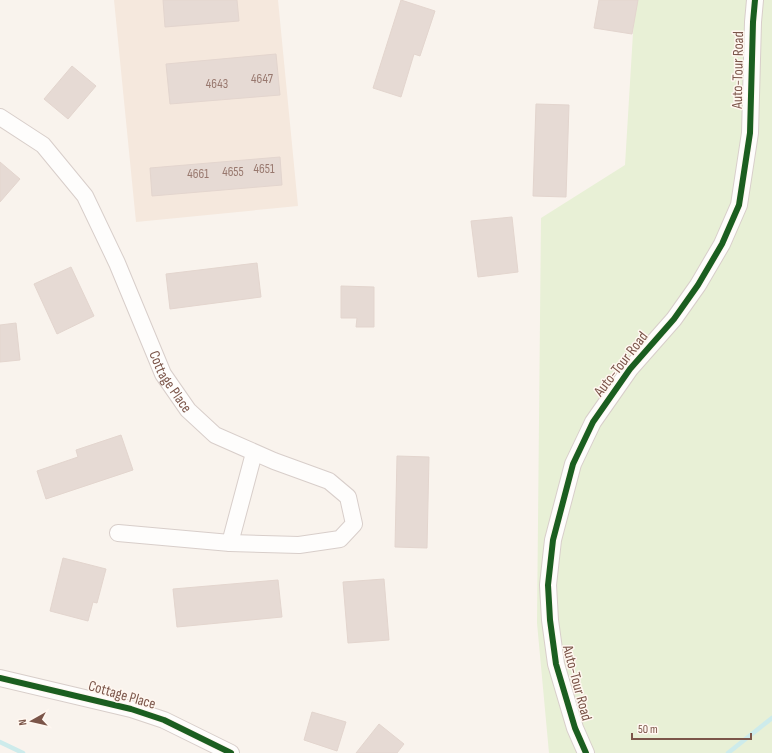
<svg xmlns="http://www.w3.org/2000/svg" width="772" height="753" viewBox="0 0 772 753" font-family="'Sofia Sans Condensed',sans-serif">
	<rect width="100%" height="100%" fill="#f9f3ed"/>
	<!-- residential -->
	<path fill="#f5e8dd" d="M114,0H278L298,206L136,222Z"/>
	<!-- green -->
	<path fill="#e8f0d6" d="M635,0H772V753H549L537,623L541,218L625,165Z"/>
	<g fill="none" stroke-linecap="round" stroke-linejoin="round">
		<!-- stream -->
		<path stroke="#cdebeb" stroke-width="4.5" d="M0,742L23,753
			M728,753L772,718"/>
	</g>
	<!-- building -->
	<path fill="#e6dad4" stroke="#e3d5ce" d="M163,0H237L239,21L165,27Z
		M401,0L435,11L420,56L414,54L401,97L373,88Z
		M599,0H638L632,34L594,28Z
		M276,54L280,95L170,104L166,64Z
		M72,66L96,86L68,119L44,99Z
		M536,104L569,105L566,197L533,196Z
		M280,157L282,185L152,196L150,168Z
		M0,162L20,179L0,202Z
		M512,217L518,272L478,277L471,221Z
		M257,263L261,297L170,309L166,274Z
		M71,267L94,316L57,334L34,284Z
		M341,286L374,287V327H356L357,318H341Z
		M16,323L20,360L0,362V325Z
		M121,435L133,470L46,499L37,471L78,457L76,450Z
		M397,456L429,457L427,548L395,547Z
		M63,558L106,569L97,603L93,602L88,621L50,611Z
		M384,579L389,640L348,643L343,582Z
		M278,580L282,617L177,627L173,589Z
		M312,712L346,722L337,751L304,740Z
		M379,724L404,744L397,753H356Z"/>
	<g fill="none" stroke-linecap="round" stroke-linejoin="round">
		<defs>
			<g id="minor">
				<path id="s1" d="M0,117L43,145L85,196L117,263L163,374L188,410L215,435L274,461L329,481L348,497L354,524L340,539L299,545L230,543L118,533"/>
				<path d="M230,543L254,453"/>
				<path d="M0,678L131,709L164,720L231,753"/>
				<path d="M586,753L575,728L556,664L550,620L548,585L553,540L573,464L593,422L630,369L674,319L698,285L722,244L739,205L750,133L753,22L755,0"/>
			</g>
		</defs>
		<!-- minor casing -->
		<use href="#minor" stroke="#d8ceca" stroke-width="18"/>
		<!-- minor -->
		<use href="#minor" stroke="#fefdfc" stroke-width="16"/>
		<defs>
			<path id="cycleway" d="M0,678L131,709L164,720L231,753
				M586,753L575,728L556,664L550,620L548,585L553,540L573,464L593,422L630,369L674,319L698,285L722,244L739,205L750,133L753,22L755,0"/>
		</defs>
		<!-- cycleway casing -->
		<use href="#cycleway" stroke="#fff7f0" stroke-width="8"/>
		<!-- cycleway -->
		<use href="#cycleway" stroke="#1b5e20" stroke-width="6"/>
	</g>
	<g text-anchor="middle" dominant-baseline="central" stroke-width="3" stroke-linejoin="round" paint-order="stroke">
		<!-- number labels -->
		<g font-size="13" fill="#98786e">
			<text x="262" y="79">4647</text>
			<text x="217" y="84">4643</text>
			<text x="264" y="169">4651</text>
			<text x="233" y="172">4655</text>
			<text x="198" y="174">4661</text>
		</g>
		<!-- street labels -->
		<g font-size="15" fill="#7b5549" stroke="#fff7f0">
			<text transform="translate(738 70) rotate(-89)">Auto-Tour Road</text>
			<text transform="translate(621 364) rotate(-52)">Auto-Tour Road</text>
			<text stroke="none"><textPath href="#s1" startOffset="322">Cottage Place</textPath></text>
			<text transform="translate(577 683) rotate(75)">Auto-Tour Road</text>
			<text transform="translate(122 695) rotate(16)">Cottage Place</text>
		</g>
	</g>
	<!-- north arrow -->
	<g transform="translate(32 721) rotate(262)" stroke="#fff7f0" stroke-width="3" paint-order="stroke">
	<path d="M0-3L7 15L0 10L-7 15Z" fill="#7b5549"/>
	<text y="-6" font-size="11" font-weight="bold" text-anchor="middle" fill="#7b5549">N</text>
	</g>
	<!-- scale -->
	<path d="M632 733v6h119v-6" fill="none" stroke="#7b5549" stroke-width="2"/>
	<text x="638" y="733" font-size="12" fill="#7b5549" stroke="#fff7f0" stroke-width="3" paint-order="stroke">50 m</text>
</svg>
